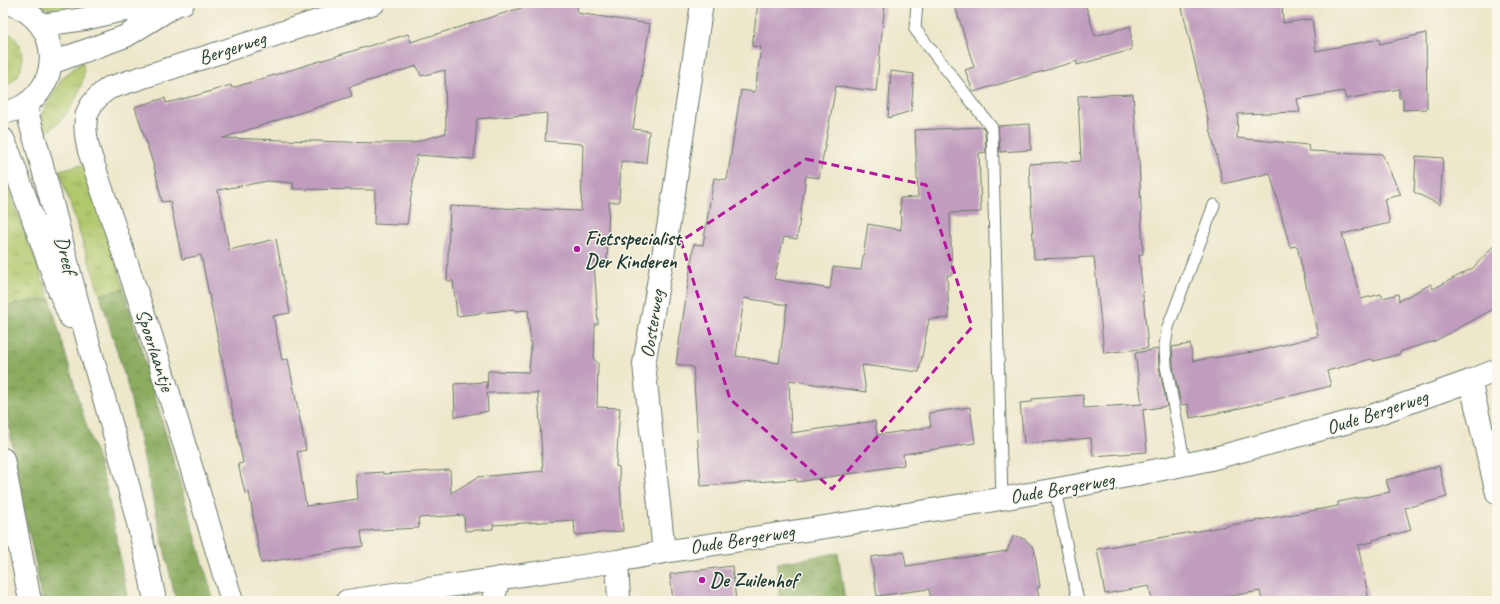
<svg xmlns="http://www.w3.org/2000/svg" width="1500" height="604" viewBox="0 0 1500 604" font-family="Caveat,sans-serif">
	<defs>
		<pattern id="grass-tufts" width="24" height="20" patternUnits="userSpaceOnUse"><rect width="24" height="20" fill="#b1c86d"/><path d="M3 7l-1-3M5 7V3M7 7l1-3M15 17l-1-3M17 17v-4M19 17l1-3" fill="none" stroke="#8fa45a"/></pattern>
		<pattern id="forest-crowns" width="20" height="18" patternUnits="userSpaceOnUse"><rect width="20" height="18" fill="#8cac60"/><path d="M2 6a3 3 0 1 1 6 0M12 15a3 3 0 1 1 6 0" fill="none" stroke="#728d50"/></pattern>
	</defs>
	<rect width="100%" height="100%" fill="#fbf7ec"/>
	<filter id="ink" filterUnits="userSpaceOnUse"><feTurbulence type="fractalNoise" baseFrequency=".025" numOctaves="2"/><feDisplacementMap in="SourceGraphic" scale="8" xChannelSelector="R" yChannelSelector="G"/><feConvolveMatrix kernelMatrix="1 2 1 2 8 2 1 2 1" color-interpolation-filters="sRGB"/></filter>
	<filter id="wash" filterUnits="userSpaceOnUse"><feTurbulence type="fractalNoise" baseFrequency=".012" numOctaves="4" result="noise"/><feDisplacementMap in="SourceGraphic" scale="16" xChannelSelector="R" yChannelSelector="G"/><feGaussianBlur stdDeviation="0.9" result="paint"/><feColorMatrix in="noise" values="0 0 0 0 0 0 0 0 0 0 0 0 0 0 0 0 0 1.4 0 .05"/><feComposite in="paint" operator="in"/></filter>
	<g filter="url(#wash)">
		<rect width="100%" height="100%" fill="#ede7cb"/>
		<!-- grass -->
		<path fill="url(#grass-tufts)" stroke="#688250" d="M37,3H67L66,10C54,13 47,9 37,3Z
			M3,31C6,32 9,33 12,35C24,46 26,69 14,80C11,83 6,85 3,87Z
			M82,62C90,80 69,115 54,127C51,130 47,131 43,133L41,115L63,77Z
			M87,164L124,289L100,295L59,170Z
			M7,185L50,299L17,303L3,309V187Z"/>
		<!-- forest -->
		<path fill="url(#forest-crowns)" stroke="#56744a" d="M124,289L214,601H176L128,387L100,295Z
			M50,299L79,402L107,489L128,601H41L36,565L23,506L3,392V309L17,303Z
			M838,553L845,601H779L777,563Z"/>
		<g id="blocks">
			<!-- building -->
			<path fill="#c09dbe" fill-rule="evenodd" d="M537,3H578L577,13L650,24L633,129L649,131L646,163L621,161L619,202H609L607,263L594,262L598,324H595L594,360L598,363L597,407L620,408L616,466L619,467L623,531L575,535L574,520L493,525V529L465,531L464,515L418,518L419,528L361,531L363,546L261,563L249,492L245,493L238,464L243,463L201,255L182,259L170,201L162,202L155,170L135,107L165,98L166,103L198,95L231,85L232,88L408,34L411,42ZM417,66L421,76L445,70L446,133L412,143H375L223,138L352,96L349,87ZM547,113L545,141L583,144L581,211L450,206L447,281H453L457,316L515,309V311L528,310L531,348L529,372L488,371L487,389V382L454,384L455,417L488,411L487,393H538L543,471L478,477L451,493L450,470L383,474V472L356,474L358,499L306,506L297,452L306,450L288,359L282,360L273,316L290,313L276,239L229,250L218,190L268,181L293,183V189L375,190L374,224L396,225V224H407L417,155L474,159L477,119Z
				M758,3H885L876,91L836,86L819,178L806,176L797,239L784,237L774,279L830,289L833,267L861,270L868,224L901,230L900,198L918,197L915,130L982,127L985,130L986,152L979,153L981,212L950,213L952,275H947L949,318L929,319L919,372L862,365L866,392L789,380L791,433L875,421L877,435L931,427L929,413L970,407L975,443L903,454L904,465L797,482L796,479L701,486L693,367L676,364L694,244L703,245L714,178L727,180L741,90L755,92L761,47L752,46ZM744,298L787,305L779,363L736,356Z
				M954,3H1085L1095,36L1131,26V50L1077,65V61L973,92L965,70L974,67Z
				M1181,3H1282L1283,23L1312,19L1316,51L1379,39L1380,44L1426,33L1427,109L1403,110V98H1399V89L1346,99L1344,91L1297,99L1300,112L1238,114L1237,138L1308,145L1309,151L1382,154L1401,195L1384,199L1390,223L1342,234L1361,299L1381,294L1383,298L1398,294L1399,301L1431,284L1433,289L1473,268L1497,242V307L1435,341L1401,351L1400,354L1374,361L1371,359L1327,371L1331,386L1228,411L1190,418L1188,404L1181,405L1173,365L1172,347L1190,344L1193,361L1259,351L1318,336L1297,246L1290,247L1270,173L1223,184Z
				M891,71L914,74L911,111L888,118Z
				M1133,94L1138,160L1139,159L1143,254L1139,255L1148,348L1104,353L1094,257L1034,259L1029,164L1081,161L1078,96Z
				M1030,124L1031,150L1000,152L998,126Z
				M1416,156L1443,158L1440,205L1414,192Z
				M1158,349L1159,367L1167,406L1143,410L1147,452L1093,456L1091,438L1024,444L1020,403L1032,402V399L1083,395L1084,408L1142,404L1135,353Z
				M1439,466L1447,497L1405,508L1411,530L1373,540V542L1358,545L1369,601H1262L1260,591L1202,601H1152L1149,586L1105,594L1097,549L1333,507L1338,506V502L1390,492L1386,480Z
				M1014,535L1026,540L1034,548L1040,587L1037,588L1040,601H931L929,589L877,596L871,557L904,552L906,566L1007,551Z
				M732,566L736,601H673L670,574Z"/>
		</g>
	</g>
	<g filter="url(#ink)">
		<use href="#blocks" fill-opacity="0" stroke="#677869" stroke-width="1"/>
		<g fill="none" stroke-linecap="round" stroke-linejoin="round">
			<defs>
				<path id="service" d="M917,3L915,29L992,128L1002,499
					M1185,465L1166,366L1165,345L1168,327L1214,205
					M1055,490L1078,601"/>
				<path id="minor" d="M1470,381L1497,493
					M3,459L30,601
					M664,552L644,364L673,199L702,3
					M617,561L619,601
					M232,601L151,335L89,151C82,122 83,106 109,88L374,3
					M347,601L617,561L664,552C846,523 1030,498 1211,459L1371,416L1470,381L1497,370
					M493,601L499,578"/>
				<path id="secondary" d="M42,25L85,19L118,11L175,5L183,3
					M51,63L126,36L171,8
					M25,105C48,181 65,258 86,334C110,422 138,510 155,601
					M3,113C64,102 68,19 7,3
					M3,139L10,155L58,288L70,317"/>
			</defs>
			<!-- service casing -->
			<use href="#service" stroke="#677869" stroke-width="13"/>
			<!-- minor casing -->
			<use href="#minor" stroke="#677869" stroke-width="24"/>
			<!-- secondary casing -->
			<use href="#secondary" stroke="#677869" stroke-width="24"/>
			<!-- service -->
			<use href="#service" stroke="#fff" stroke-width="11"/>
			<!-- minor -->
			<use href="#minor" stroke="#fff" stroke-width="22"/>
			<!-- secondary -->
			<use href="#secondary" stroke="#fff" stroke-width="22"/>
		</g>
	</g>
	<!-- marked area -->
	<path fill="none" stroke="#b5179e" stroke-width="3" stroke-dasharray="8 5" stroke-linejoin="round" d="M806,159L926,185L972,327L832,489L730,399L681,241Z"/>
	<!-- markers -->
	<g fill="#b5179e" stroke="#fbf7ec" stroke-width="1.5">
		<circle cx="577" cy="249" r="4"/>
		<circle cx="702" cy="580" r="4"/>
	</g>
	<g text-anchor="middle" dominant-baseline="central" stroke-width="3" stroke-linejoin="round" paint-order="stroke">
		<!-- street labels -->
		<g font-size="20" fill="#1f3d34" stroke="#fbf7ec">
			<text transform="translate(232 48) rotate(-18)">Bergerweg</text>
			<text transform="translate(66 255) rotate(76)">Dreef</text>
			<text transform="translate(652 324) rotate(-81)">Oosterweg</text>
			<text transform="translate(155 350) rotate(72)">Spoorlaantje</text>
			<text transform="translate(1377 412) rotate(-18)">Oude Bergerweg</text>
			<text transform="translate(1062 488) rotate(-10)">Oude Bergerweg</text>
			<text transform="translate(742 539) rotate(-9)">Oude Bergerweg</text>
		</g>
		<!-- poi labels -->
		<g font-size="20" font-weight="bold" fill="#1f3d34" stroke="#fbf7ec" text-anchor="start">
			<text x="585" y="238">Fietsspecialist<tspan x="585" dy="23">Der Kinderen</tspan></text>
			<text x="710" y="580">De Zuilenhof</text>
		</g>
	</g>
	<!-- margin -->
	<rect width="1500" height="604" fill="none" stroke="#fbf7ec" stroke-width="16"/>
</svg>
